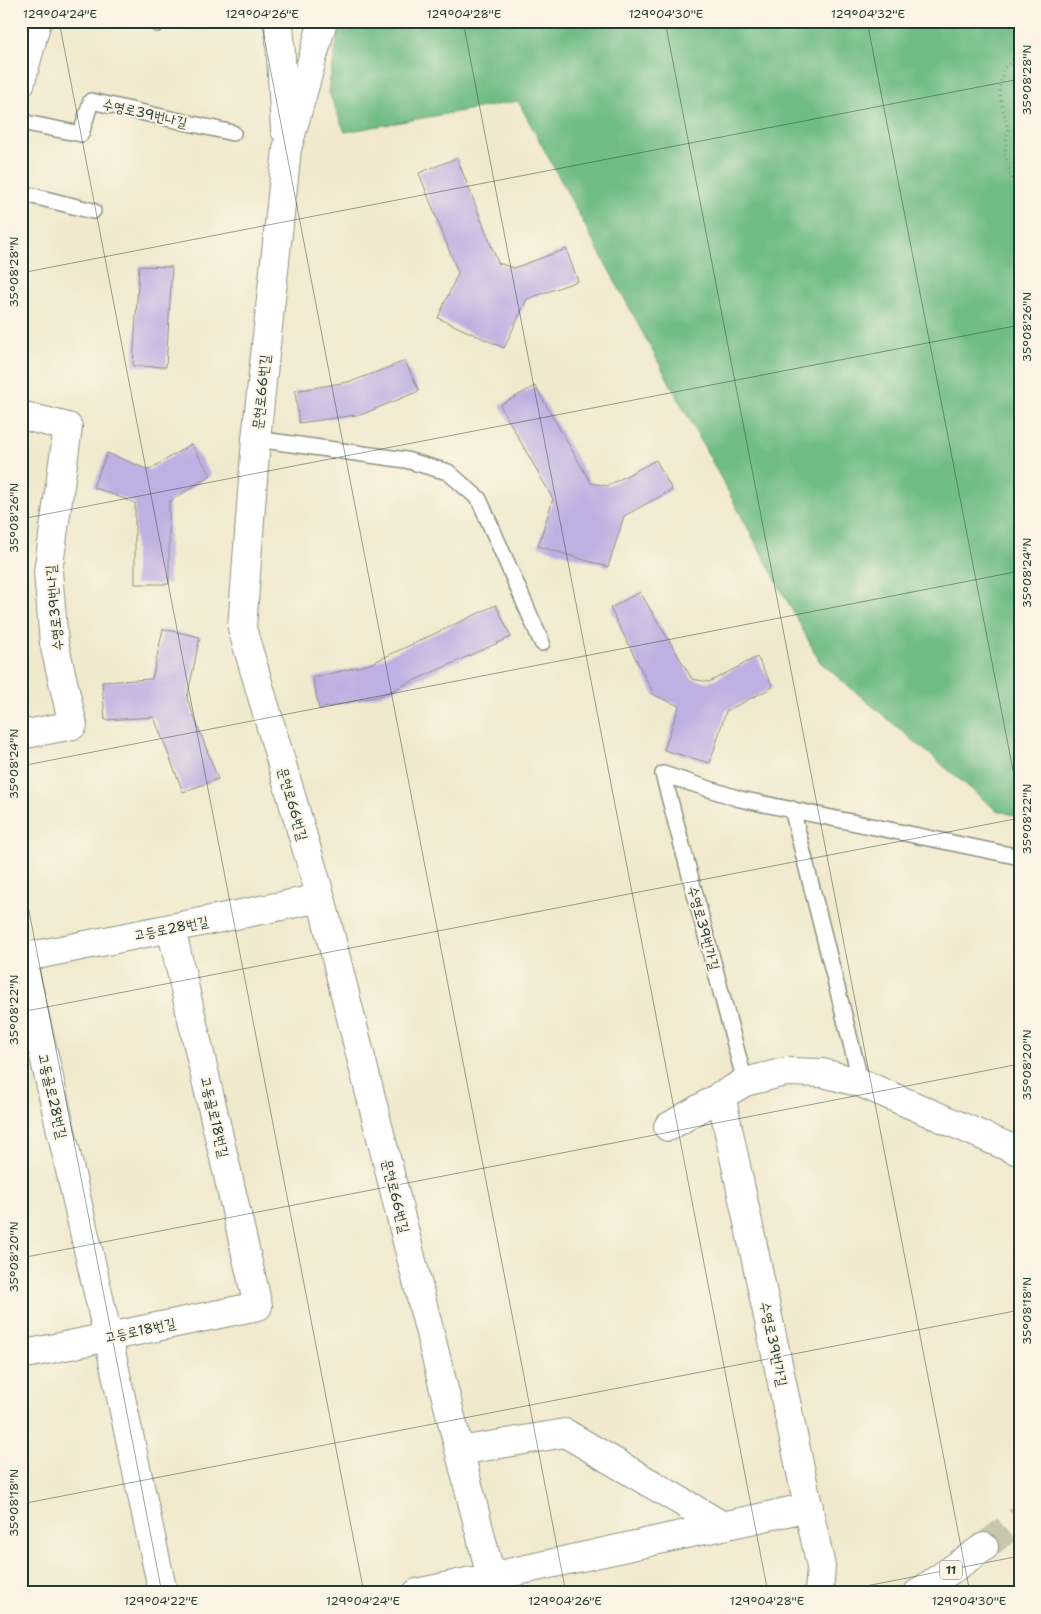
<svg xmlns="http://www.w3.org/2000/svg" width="1041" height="1614" viewBox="0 0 1041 1614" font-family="'Shantell Sans','Poor Story',sans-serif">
	<rect width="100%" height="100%" fill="#fcf5e5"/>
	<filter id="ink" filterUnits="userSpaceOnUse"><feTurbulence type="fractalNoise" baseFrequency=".02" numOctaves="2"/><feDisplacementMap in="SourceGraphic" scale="10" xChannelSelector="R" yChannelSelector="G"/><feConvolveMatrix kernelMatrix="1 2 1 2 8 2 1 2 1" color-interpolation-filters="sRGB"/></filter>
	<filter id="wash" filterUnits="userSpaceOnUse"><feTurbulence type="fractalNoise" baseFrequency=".0096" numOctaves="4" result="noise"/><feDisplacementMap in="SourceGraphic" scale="20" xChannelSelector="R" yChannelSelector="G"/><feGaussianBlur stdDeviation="1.12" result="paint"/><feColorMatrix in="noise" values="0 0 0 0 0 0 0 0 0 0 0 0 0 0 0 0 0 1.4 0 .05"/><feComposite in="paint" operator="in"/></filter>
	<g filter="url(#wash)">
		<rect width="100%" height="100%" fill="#f0e9cd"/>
		<!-- forest -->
		<path fill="#6fbc85" stroke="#477c5c" d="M341,21H1020V817L996,810L820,662L518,101L345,132L328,90Z"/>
		<g id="blocks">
			<!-- building -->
			<path fill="#c0afe2" d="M457,158L498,263L514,268L566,249L578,281L527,299L504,348L438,318L458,273L419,173Z
				M139,266L172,267L166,367L133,366Z
				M405,361L419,391L363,414L299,423L295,391L353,381Z
				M535,386L591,483L607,486L656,460L672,490L624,516L608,567L538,546L553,499L500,405Z
				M191,444L211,475L169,502V584H135V503L93,487L107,453L149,470Z
				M640,592L692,679L709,682L757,657L773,687L726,711L710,763L664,750L679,706L654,695L610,608Z
				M496,605L511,637L382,695L319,709L313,678L370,664Z
				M163,629L200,637L187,698L218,779L183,792L154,717L105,720L102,682L152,679Z"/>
		</g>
	</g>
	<g filter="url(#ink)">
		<use href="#blocks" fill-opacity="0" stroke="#889380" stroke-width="1"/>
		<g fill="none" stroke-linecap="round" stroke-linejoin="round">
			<!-- trunk-tunnel -->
			<path stroke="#c6c7ae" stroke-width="28" stroke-dasharray="28 14" stroke-linecap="butt" d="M984,1547L1020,1519"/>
			<defs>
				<path id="service" d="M157,24L158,21
					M21,122L81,134L91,101L233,133
					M21,193L93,211
					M256,439L406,460L448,472L479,499L542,643
					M663,774L740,799L1020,857
					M663,774L745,1082
					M792,809L861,1083"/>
				<path id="minor" d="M279,21L285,130
					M323,21L287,149L256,439L242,628L321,898L491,1577
					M21,82L37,21
					M21,415L68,427L48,572L54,643L73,725L21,735
					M21,955L108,1337L163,1593
					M21,958L321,898
					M721,1095L821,1567L819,1593
					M668,1127L745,1082L785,1072L823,1073L861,1083L1020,1152
					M21,1355L258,1306L171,928
					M460,1451L565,1433L723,1526
					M417,1593L809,1507"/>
				<path id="trunk" d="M918,1593L984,1547"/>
			</defs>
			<!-- service casing -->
			<use href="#service" stroke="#889380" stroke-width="18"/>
			<!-- minor casing -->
			<use href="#minor" stroke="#889380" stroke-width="30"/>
			<!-- trunk casing -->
			<use href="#trunk" stroke="#889380" stroke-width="30"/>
			<!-- path -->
			<path stroke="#889380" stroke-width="3" stroke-dasharray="1 4" stroke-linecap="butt" d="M1020,53L1003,69L999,93L1008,129L1005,154L1014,188L1020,193"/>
			<!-- service -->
			<use href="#service" stroke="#fff" stroke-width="15"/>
			<!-- minor -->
			<use href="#minor" stroke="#fff" stroke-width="28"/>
			<!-- trunk -->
			<use href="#trunk" stroke="#fff" stroke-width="28"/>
		</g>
	</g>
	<!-- ticks -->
	<path fill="none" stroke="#1f3d34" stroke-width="1" stroke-opacity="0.45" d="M59,21L364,1593M261,21L566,1593M463,21L768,1593M665,21L970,1593M867,21L1020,806M21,27L52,21M21,273L1020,79M21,519L1020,325M21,766L1020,571M21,870L162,1593M21,1012L1020,818M21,1258L1020,1064M21,1504L1020,1310M830,1593L1020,1556"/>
	<g text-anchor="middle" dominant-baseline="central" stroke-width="4" stroke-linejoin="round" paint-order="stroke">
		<!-- shield labels -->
		<rect fill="#fcf5e5" stroke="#617469" stroke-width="1" x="940" y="1560.5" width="22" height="19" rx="4"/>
		<g font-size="12" font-weight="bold" fill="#1f3d34">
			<text x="951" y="1570">11</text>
		</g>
		<!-- street labels -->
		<g font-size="14" fill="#1f3d34" stroke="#fcf5e5">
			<text transform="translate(145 113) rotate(13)">수영로39번나길</text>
			<text transform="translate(261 392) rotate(-84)">문현로66번길</text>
			<text transform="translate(54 608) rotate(-95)">수영로39번나길</text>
			<text transform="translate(293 804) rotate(74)">문현로66번길</text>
			<text transform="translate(171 928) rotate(-11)">고등로28번길</text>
			<text transform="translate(704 928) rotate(75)">수영로39번가길</text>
			<text transform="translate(53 1096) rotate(77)">고동골로28번길</text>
			<text transform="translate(215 1117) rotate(77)">고동골로18번길</text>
			<text transform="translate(396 1196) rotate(76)">문현로66번길</text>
			<text transform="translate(140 1330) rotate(-12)">고등로18번길</text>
			<text transform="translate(774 1344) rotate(78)">수영로39번가길</text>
		</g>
	</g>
	<!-- margin -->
	<rect width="1041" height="1614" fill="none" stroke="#fcf5e5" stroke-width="55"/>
	<rect x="28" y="28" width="986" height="1558" fill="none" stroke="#1f3d34" stroke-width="2"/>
	<g font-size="12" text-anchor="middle" fill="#1f3d34">
		<text x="60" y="18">129°04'24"E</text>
		<text x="262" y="18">129°04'26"E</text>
		<text x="464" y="18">129°04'28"E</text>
		<text x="666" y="18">129°04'30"E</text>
		<text x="868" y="18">129°04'32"E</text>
		<text transform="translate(1027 80) rotate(-90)" y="4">35°08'28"N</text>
		<text transform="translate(14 272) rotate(-90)" y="4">35°08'28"N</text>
		<text transform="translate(1027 327) rotate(-90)" y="4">35°08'26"N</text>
		<text transform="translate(14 518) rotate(-90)" y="4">35°08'26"N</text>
		<text transform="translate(1027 573) rotate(-90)" y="4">35°08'24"N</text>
		<text transform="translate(14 764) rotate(-90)" y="4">35°08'24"N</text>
		<text transform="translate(1027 819) rotate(-90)" y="4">35°08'22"N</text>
		<text transform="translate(14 1010) rotate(-90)" y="4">35°08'22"N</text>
		<text transform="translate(1027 1065) rotate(-90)" y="4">35°08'20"N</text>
		<text transform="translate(14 1257) rotate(-90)" y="4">35°08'20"N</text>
		<text transform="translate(1027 1311) rotate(-90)" y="4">35°08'18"N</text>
		<text transform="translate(14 1503) rotate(-90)" y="4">35°08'18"N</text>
		<text x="161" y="1605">129°04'22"E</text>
		<text x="363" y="1605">129°04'24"E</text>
		<text x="565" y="1605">129°04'26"E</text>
		<text x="767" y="1605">129°04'28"E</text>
		<text x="969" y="1605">129°04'30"E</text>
	</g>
</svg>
